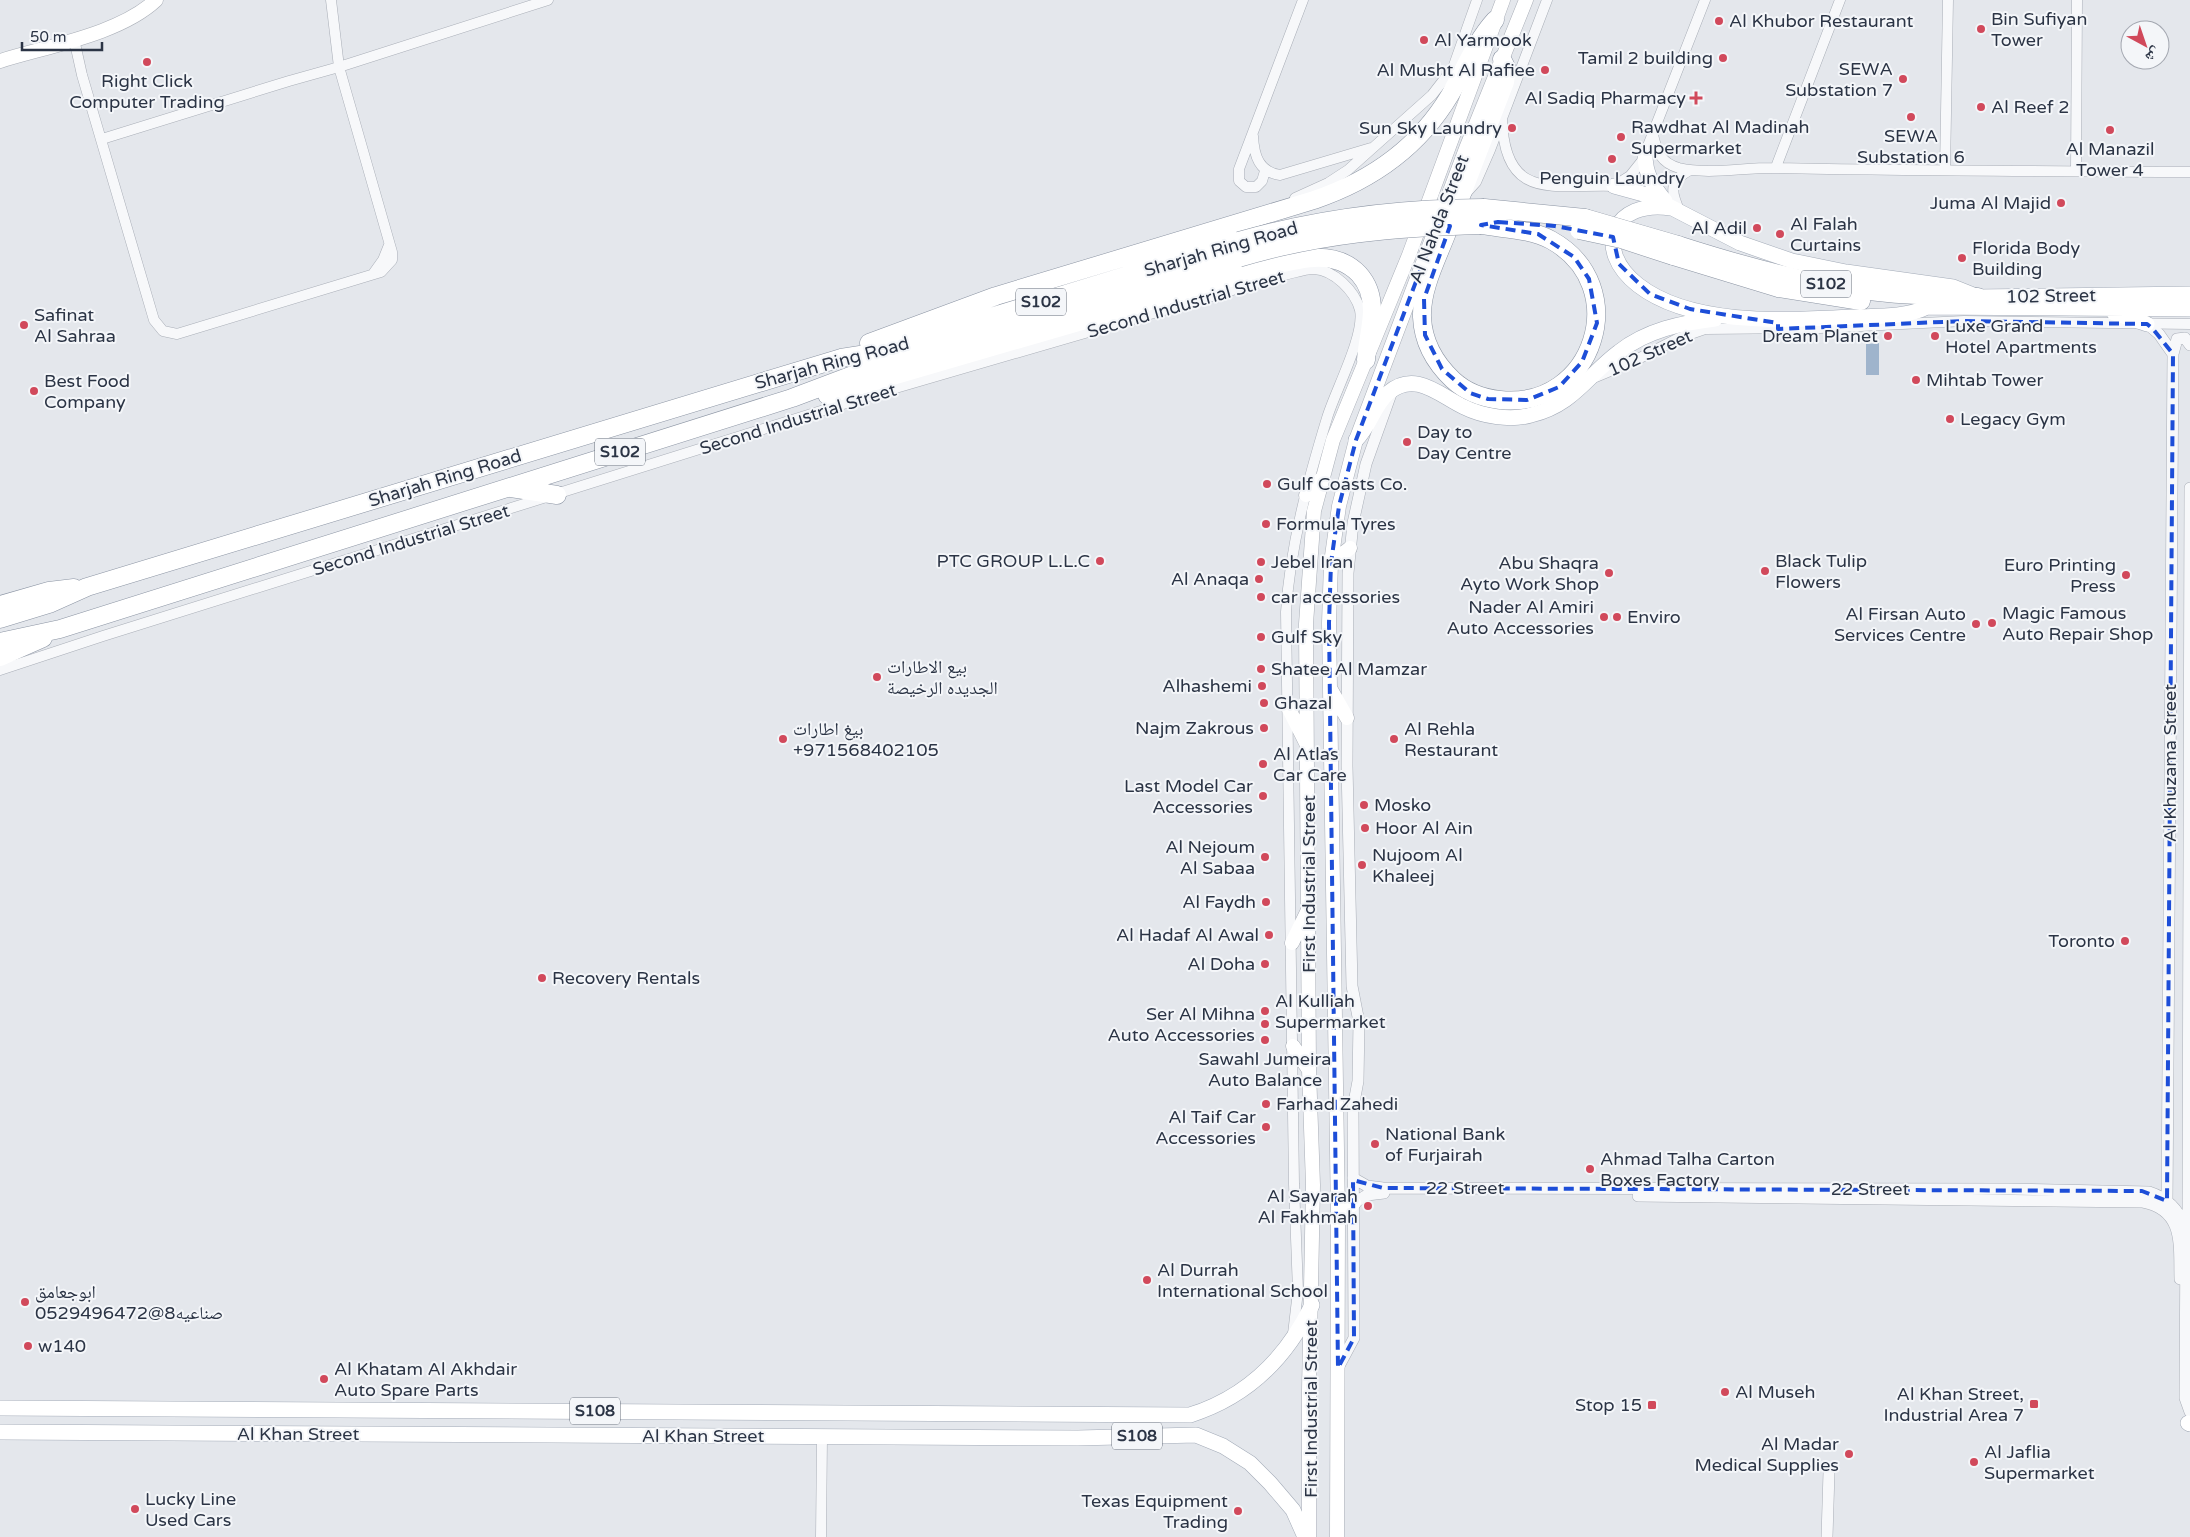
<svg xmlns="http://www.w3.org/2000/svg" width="2190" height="1537" viewBox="0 0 2190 1537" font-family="'Varela Round','Noto Naskh Arabic',sans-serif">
	<rect width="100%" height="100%" fill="#e4e7ec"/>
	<!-- water -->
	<path fill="#9fb4cc" d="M1879,343V375H1866V344Z"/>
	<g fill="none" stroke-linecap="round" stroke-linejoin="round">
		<defs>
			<path id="minor" d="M74,39L82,75L154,320L163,331L177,334L381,272L392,260V252L339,67L331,0
				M1502,118C1504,202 1553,184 1614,186L1630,176L1642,161L1705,0
				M1653,135C1657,152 1661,163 1679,168C1708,175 1747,167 1777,168C1915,171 2052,171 2190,172
				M1253,136C1254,156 1259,172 1280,175L1371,148
				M102,139L289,81L339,67L548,0
				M1776,167L1840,0
				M1945,170L1948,0
				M1265,171L1262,181L1256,187H1246L1239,181V169L1303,0
				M2076,171L2077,0
				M1467,192L1476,182L1490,150L1547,0
				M1295,198L1328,183L1348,170L1432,95L1453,68L1477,0
				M1680,212C1671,192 1668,182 1690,170
				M373,274L383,260L389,245
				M1596,377L1632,362L1679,338L1705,329L1820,328L1964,321L2190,324
				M0,670L103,636L875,394L1284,275C1294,273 1304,269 1314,269C1334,270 1355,291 1360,310C1365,336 1335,391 1327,418C1308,480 1290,547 1286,612L1294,1184L1298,1291L1293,1334
				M821,1537L822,1437"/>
			<path id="tertiary" d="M2147,324L2159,334L2173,354L2167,1205
				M2173,354L2177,339L2185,338L2190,345
				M1353,1178L1367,1186L1383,1188L2008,1189L2149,1192C2168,1198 2180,1211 2186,1230L2185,1398L2190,1412
				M1638,1196L2143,1202C2185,1210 2179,1246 2180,1279
				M1354,1203L1367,1195L1384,1193
				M2188,1226L2190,488
				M1338,1368L1354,1338L1353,1108L1358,1081L1359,1022L1352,986L1347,766L1348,573L1353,523L1366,464L1391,394
				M1827,1537L1829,1472"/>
			<path id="secondary" d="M0,61C48,46 120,34 156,0
				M1306,495L1322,478
				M1331,563L1350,548
				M1330,688L1347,718
				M1286,703L1306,743
				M1292,943L1308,910
				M1293,1046L1309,1070
				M1338,1217L1354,1203
				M1309,1537V1390L1313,1185L1309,1070L1306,624L1314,511L1333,440L1409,255L1503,0
				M1337,1537L1338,1217L1329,623L1331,563L1339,506L1356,440L1467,146L1526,0"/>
			<path id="primary" d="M1645,154C1645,175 1653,186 1665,201
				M1614,186L1647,195L1740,243L1792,261L1846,272L1953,287L1978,297L2190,294
				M1671,208C1613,199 1592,249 1638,285C1692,327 1787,320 1852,317C1876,316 1905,318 1927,307L2190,309
				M2114,313L2147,324
				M1356,440C1370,426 1374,405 1388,393C1415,370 1439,395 1464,407C1482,416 1510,421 1531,415C1573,405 1587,376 1619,352C1647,330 1681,323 1715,319
				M0,1408L1190,1415C1247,1397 1286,1359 1312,1305
				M2188,1423L2190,1424
				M0,1432L1078,1438L1196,1435L1223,1446L1250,1463L1270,1483L1293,1510L1305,1537"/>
			<path id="motorway" d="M1484,208L1585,218
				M1481,225C1504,229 1531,229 1551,240C1634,286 1594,410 1500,400C1482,398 1467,393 1453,380C1435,363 1423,342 1422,317C1421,288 1438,257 1448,230C1467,181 1486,131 1505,82L1507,69L1502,59
				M1678,245C1734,263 1790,279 1848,288C1891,295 1934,296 1978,297
				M1673,256L1778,288L1861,301
				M869,343L996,296L1314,200C1370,181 1419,147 1450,95C1465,69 1475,42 1495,20
				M827,395L1264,268C1296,260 1333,247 1359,274C1368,284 1372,297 1372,310C1372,326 1367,343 1366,360
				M511,488L557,495
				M0,605L49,591L74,588
				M0,619L49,604L87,587L841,358L873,353L1239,241
				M0,642L60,629L792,398L861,372L1239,258
				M0,657L43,638"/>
		</defs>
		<!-- minor casing -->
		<use href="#minor" stroke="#a9aeb7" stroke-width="11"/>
		<!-- tertiary casing -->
		<use href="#tertiary" stroke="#a9aeb7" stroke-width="12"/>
		<!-- secondary casing -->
		<use href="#secondary" stroke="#a9aeb7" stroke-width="15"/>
		<!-- primary casing -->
		<use href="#primary" stroke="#a3abb8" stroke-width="16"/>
		<!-- motorway casing -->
		<use href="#motorway" stroke="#8b94a3" stroke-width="19"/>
		<!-- minor -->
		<use href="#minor" stroke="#f7f8fa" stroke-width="10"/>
		<!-- tertiary -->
		<use href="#tertiary" stroke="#f7f8fa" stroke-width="11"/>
		<!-- secondary -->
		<use href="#secondary" stroke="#fff" stroke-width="14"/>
		<!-- primary -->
		<use href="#primary" stroke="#fff" stroke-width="15"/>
		<!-- motorway -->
		<use href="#motorway" stroke="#fff" stroke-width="18"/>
		<defs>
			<path id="motorway-bridge" d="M1585,218L1678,245
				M1579,230L1621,239L1673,256
				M1239,241C1320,218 1400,208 1484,208
				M1239,258C1318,234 1398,227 1481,225"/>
		</defs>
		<!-- motorway-bridge casing -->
		<use href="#motorway-bridge" stroke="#8b94a3" stroke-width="19" stroke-linecap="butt"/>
		<!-- motorway-bridge -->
		<use href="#motorway-bridge" stroke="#fff" stroke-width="18"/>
	</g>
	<!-- marked area -->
	<path fill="none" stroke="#1d4ed8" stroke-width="4" stroke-dasharray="10 6" stroke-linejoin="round" d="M1498,222L1555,226L1613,237L1619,264L1650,294L1690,309L1778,323V329L1964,321L2147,324L2153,329L2173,354L2167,1201L2142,1191L1383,1188L1353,1180L1354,1338L1338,1368L1329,623L1331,563L1339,506L1356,440L1437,226H1450L1424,299L1425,335L1442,369L1470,393L1488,399L1527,400L1559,387L1582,362L1597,323L1589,279L1574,257L1538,234L1481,225Z"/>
	<!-- markers -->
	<g fill="#d1495b" stroke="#f4f6f9" stroke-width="2">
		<circle cx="1719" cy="21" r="5"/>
		<circle cx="1981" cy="29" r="5"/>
		<circle cx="1424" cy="40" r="5"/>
		<circle cx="1723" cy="58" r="5"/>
		<circle cx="147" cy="62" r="5"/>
		<circle cx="1545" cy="70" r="5"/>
		<circle cx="1903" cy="79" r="5"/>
		<path d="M1693.5 90.5h5v5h5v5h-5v5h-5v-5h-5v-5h5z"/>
		<circle cx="1981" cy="107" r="5"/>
		<circle cx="1911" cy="117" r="5"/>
		<circle cx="1512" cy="128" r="5"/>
		<circle cx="2110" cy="130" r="5"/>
		<circle cx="1621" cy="137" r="5"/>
		<circle cx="1612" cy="159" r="5"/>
		<circle cx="2061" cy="203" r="5"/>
		<circle cx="1757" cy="228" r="5"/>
		<circle cx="1780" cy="234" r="5"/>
		<circle cx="1962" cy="258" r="5"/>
		<circle cx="24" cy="325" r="5"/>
		<circle cx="1888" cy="336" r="5"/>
		<circle cx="1935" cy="336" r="5"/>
		<circle cx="1916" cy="380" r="5"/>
		<circle cx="34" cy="391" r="5"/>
		<circle cx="1950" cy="419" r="5"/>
		<circle cx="1407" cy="442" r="5"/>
		<circle cx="1267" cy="484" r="5"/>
		<circle cx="1266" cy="524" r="5"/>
		<circle cx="1100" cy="561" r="5"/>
		<circle cx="1261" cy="562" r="5"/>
		<circle cx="1765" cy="571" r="5"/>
		<circle cx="1609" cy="573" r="5"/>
		<circle cx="2126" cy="575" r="5"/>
		<circle cx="1259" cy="579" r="5"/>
		<circle cx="1261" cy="597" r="5"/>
		<circle cx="1604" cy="617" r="5"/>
		<circle cx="1617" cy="617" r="5"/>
		<circle cx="1992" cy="623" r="5"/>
		<circle cx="1976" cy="624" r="5"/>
		<circle cx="1261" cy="637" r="5"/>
		<circle cx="1261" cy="669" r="5"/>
		<circle cx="877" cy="677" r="5"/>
		<circle cx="1262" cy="686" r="5"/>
		<circle cx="1264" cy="703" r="5"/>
		<circle cx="1264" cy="728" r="5"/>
		<circle cx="783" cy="739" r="5"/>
		<circle cx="1394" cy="739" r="5"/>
		<circle cx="1263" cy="764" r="5"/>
		<circle cx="1263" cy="796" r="5"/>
		<circle cx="1364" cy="805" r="5"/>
		<circle cx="1365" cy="828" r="5"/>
		<circle cx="1265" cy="857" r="5"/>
		<circle cx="1362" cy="865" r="5"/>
		<circle cx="1266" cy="902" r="5"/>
		<circle cx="1269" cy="935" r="5"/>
		<circle cx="2125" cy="941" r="5"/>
		<circle cx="1265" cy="964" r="5"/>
		<circle cx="542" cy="978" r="5"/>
		<circle cx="1265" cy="1011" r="5"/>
		<circle cx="1265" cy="1024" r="5"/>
		<circle cx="1265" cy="1040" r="5"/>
		<circle cx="1266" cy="1104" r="5"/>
		<circle cx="1266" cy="1127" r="5"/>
		<circle cx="1375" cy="1144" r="5"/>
		<circle cx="1590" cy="1169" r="5"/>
		<circle cx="1368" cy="1206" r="5"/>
		<circle cx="1147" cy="1280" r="5"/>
		<circle cx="25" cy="1302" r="5"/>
		<circle cx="28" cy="1346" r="5"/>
		<circle cx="324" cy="1379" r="5"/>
		<circle cx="1725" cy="1392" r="5"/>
		<rect x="2029" y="1399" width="10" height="10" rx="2.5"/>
		<rect x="1647" y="1400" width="10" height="10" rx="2.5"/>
		<circle cx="1849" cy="1454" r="5"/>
		<circle cx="1974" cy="1462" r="5"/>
		<circle cx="135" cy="1509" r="5"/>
		<circle cx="1238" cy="1511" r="5"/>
	</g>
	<g text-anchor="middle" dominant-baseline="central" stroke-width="4" stroke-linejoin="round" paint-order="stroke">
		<!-- shield labels -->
		<g fill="#f4f6f9" stroke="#676e7b" stroke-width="1">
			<rect x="1801" y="270.5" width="50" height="27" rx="4"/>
			<rect x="1016" y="288.5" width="50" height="27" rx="4"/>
			<rect x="595" y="438.5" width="50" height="27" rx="4"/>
			<rect x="570" y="1397.5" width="50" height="27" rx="4"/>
			<rect x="1112" y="1422.5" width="50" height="27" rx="4"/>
		</g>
		<g font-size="16" font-weight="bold" fill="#2b3445">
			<text x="1826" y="284">S102</text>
			<text x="1041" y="302">S102</text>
			<text x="620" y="452">S102</text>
			<text x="595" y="1411">S108</text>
			<text x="1137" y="1436">S108</text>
		</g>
		<!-- poi labels -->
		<g font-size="18" fill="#2b3445" stroke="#f4f6f9" text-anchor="start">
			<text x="1991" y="19">Bin Sufiyan<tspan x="1991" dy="21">Tower</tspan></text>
			<text x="1729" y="21">Al Khubor Restaurant</text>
			<text x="1434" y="40">Al Yarmook</text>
			<text x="1713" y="58" text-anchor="end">Tamil 2 building</text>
			<text x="1893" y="69" text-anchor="end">SEWA<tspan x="1893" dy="21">Substation 7</tspan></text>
			<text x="1535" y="70" text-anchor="end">Al Musht Al Rafiee</text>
			<text x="147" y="81" text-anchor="middle">Right Click<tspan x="147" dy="21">Computer Trading</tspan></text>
			<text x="1686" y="98" text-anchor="end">Al Sadiq Pharmacy</text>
			<text x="1991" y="107">Al Reef 2</text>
			<text x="1631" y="127">Rawdhat Al Madinah<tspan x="1631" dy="21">Supermarket</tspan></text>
			<text x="1502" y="128" text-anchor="end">Sun Sky Laundry</text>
			<text x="1911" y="136" text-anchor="middle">SEWA<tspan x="1911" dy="21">Substation 6</tspan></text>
			<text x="2110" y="149" text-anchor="middle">Al Manazil<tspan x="2110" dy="21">Tower 4</tspan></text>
			<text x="1612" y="178" text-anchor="middle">Penguin Laundry</text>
			<text x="2051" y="203" text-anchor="end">Juma Al Majid</text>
			<text x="1790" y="224">Al Falah<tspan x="1790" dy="21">Curtains</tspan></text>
			<text x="1747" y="228" text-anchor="end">Al Adil</text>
			<text x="1972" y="248">Florida Body<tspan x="1972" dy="21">Building</tspan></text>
			<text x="34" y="315">Safinat<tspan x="34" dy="21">Al Sahraa</tspan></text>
			<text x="1945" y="326">Luxe Grand<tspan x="1945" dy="21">Hotel Apartments</tspan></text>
			<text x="1878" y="336" text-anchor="end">Dream Planet</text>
			<text x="1926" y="380">Mihtab Tower</text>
			<text x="44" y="381">Best Food<tspan x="44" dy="21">Company</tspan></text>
			<text x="1960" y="419">Legacy Gym</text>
			<text x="1417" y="432">Day to<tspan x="1417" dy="21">Day Centre</tspan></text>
			<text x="1277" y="484">Gulf Coasts Co.</text>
			<text x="1276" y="524">Formula Tyres</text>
			<text x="1090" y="561" text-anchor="end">PTC GROUP L.L.C</text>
			<text x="1775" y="561">Black Tulip<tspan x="1775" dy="21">Flowers</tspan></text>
			<text x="1271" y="562">Jebel Iran</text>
			<text x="1599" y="563" text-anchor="end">Abu Shaqra<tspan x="1599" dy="21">Ayto Work Shop</tspan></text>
			<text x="2116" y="565" text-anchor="end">Euro Printing<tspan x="2116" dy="21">Press</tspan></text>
			<text x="1249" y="579" text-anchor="end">Al Anaqa</text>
			<text x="1271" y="597">car accessories</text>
			<text x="1594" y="607" text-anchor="end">Nader Al Amiri<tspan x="1594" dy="21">Auto Accessories</tspan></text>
			<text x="2002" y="613">Magic Famous<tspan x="2002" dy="21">Auto Repair Shop</tspan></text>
			<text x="1966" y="614" text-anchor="end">Al Firsan Auto<tspan x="1966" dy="21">Services Centre</tspan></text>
			<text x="1627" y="617">Enviro</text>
			<text x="1271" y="637">Gulf Sky</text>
			<text x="887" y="667">بيع الاطارات<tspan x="887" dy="21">الجديده الرخيصة</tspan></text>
			<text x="1271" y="669">Shatee Al Mamzar</text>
			<text x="1252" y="686" text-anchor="end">Alhashemi</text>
			<text x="1274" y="703">Ghazal</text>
			<text x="1254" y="728" text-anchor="end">Najm Zakrous</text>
			<text x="793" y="729">بيغ اطارات<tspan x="793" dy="21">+971568402105</tspan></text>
			<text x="1404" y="729">Al Rehla<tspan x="1404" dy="21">Restaurant</tspan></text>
			<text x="1273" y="754">Al Atlas<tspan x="1273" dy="21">Car Care</tspan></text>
			<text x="1253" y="786" text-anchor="end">Last Model Car<tspan x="1253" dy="21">Accessories</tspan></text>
			<text x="1374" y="805">Mosko</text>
			<text x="1375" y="828">Hoor Al Ain</text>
			<text x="1255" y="847" text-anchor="end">Al Nejoum<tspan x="1255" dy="21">Al Sabaa</tspan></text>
			<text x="1372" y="855">Nujoom Al<tspan x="1372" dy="21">Khaleej</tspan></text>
			<text x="1256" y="902" text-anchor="end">Al Faydh</text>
			<text x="1259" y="935" text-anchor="end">Al Hadaf Al Awal</text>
			<text x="2115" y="941" text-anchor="end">Toronto</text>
			<text x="1255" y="964" text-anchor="end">Al Doha</text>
			<text x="552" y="978">Recovery Rentals</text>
			<text x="1275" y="1001">Al Kulliah<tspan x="1275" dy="21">Supermarket</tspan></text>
			<text x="1255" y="1014" text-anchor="end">Ser Al Mihna<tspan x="1255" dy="21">Auto Accessories</tspan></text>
			<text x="1265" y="1059" text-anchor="middle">Sawahl Jumeira<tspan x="1265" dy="21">Auto Balance</tspan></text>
			<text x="1276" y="1104">Farhad Zahedi</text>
			<text x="1256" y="1117" text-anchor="end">Al Taif Car<tspan x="1256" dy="21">Accessories</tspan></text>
			<text x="1385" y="1134">National Bank<tspan x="1385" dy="21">of Furjairah</tspan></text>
			<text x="1600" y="1159">Ahmad Talha Carton<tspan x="1600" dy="21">Boxes Factory</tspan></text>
			<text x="1358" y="1196" text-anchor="end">Al Sayarah<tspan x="1358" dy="21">Al Fakhmah</tspan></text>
			<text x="1157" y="1270">Al Durrah<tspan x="1157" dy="21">International School</tspan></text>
			<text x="35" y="1292">ابوجعامق<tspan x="35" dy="21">صناعيه8@0529496472</tspan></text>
			<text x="38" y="1346">w140</text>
			<text x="334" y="1369">Al Khatam Al Akhdair<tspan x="334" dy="21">Auto Spare Parts</tspan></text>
			<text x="1735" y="1392">Al Museh</text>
			<text x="2024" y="1394" text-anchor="end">Al Khan Street,<tspan x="2024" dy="21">Industrial Area 7</tspan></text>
			<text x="1642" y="1405" text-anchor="end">Stop 15</text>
			<text x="1839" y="1444" text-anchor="end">Al Madar<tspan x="1839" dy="21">Medical Supplies</tspan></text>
			<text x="1984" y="1452">Al Jaflia<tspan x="1984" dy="21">Supermarket</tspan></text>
			<text x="145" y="1499">Lucky Line<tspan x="145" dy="21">Used Cars</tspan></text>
			<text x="1228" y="1501" text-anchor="end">Texas Equipment<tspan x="1228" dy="21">Trading</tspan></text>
		</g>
		<!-- street labels -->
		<g font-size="18" fill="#2b3445" stroke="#f4f6f9">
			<text transform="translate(1439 219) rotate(-69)">Al Nahda Street</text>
			<text transform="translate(1221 249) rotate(-16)">Sharjah Ring Road</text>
			<text transform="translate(2051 296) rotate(-1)">102 Street</text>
			<text transform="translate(1186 304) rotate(-16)">Second Industrial Street</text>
			<text transform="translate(1650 353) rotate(-24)">102 Street</text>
			<text transform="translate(832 363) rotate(-15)">Sharjah Ring Road</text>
			<text transform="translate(798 419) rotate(-17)">Second Industrial Street</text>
			<text transform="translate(445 478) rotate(-17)">Sharjah Ring Road</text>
			<text transform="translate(411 540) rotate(-17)">Second Industrial Street</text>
			<text transform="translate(2170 763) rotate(-90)">Al Khuzama Street</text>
			<text transform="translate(1309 884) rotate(-90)">First Industrial Street</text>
			<text x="1465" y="1188">22 Street</text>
			<text x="1870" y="1189">22 Street</text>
			<text transform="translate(1311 1409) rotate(-90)">First Industrial Street</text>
			<text x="298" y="1434">Al Khan Street</text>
			<text x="703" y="1436">Al Khan Street</text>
		</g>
	</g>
	<!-- north arrow -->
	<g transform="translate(2145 45) rotate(140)"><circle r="24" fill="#f4f6f9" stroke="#a4a8b1"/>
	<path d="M0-4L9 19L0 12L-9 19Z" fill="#d1495b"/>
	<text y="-8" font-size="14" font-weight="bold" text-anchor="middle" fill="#2b3445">ش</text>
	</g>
	<!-- scale -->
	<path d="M22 42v8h80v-8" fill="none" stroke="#2b3445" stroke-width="2.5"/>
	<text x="30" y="42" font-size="15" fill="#2b3445" stroke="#f4f6f9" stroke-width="4" paint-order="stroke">50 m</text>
</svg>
